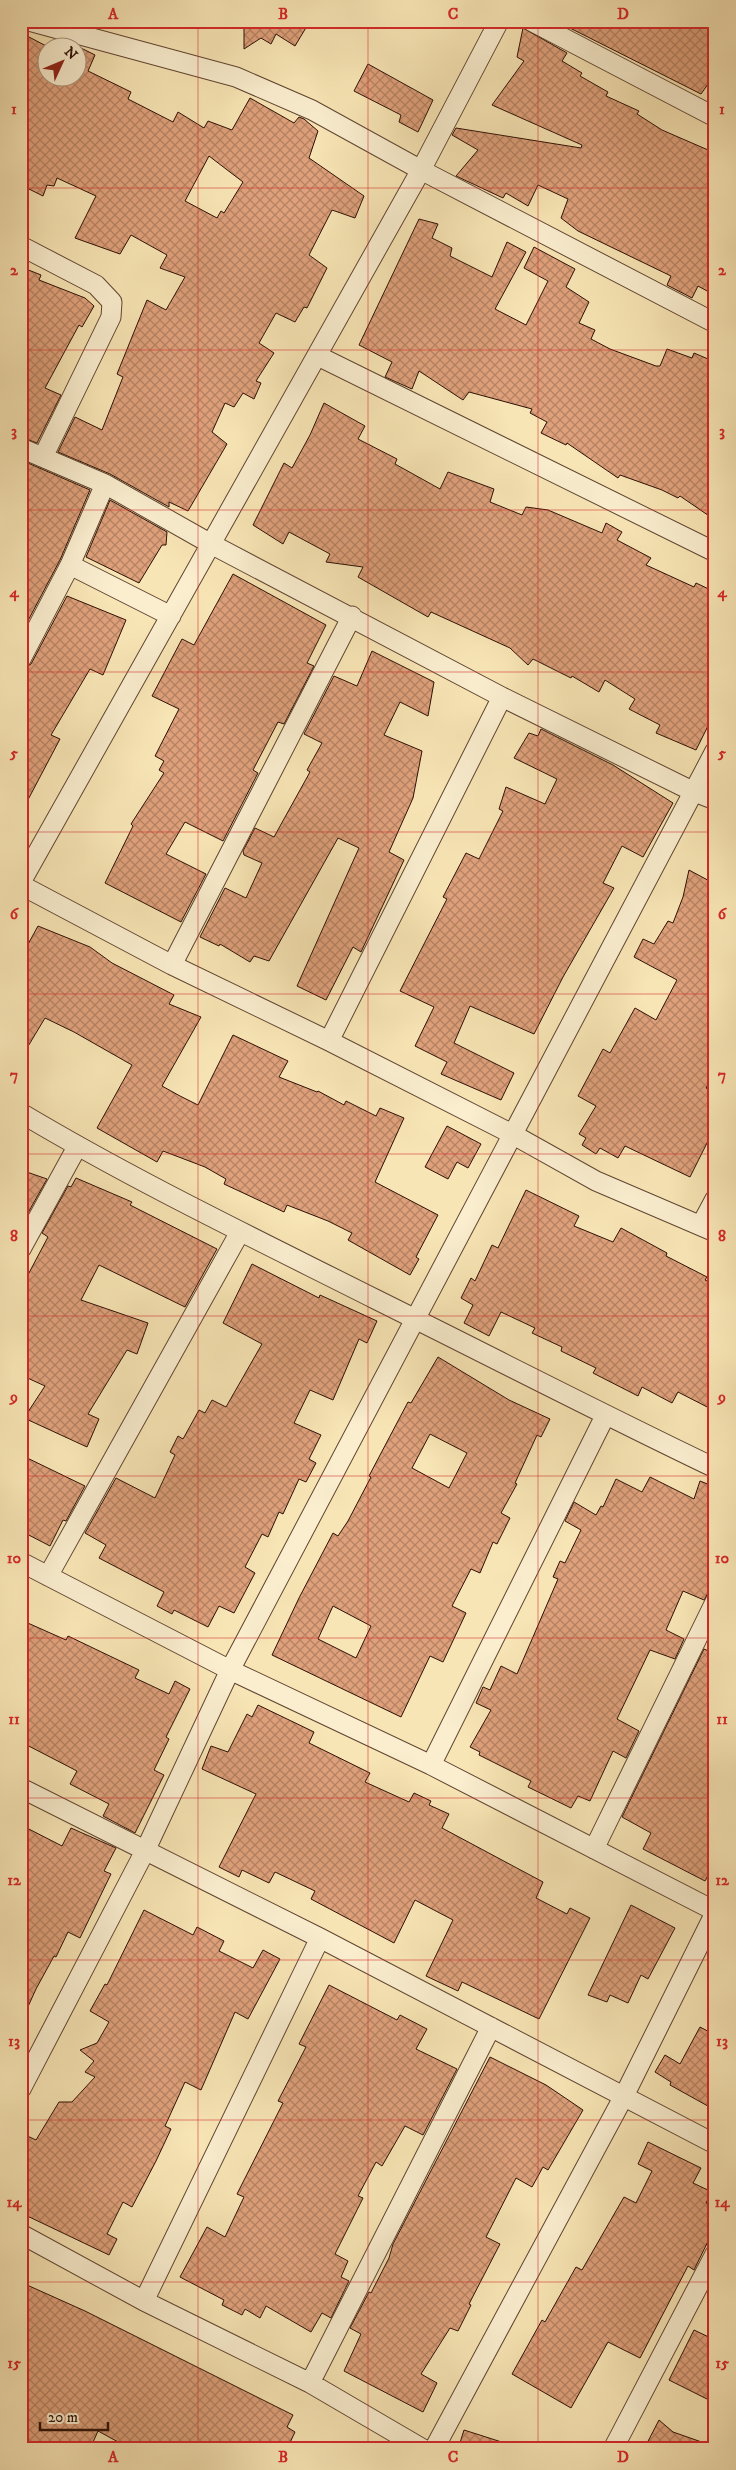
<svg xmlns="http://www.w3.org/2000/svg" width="736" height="2470" viewBox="0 0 736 2470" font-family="'IM FELL DW Pica',serif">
	<defs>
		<pattern id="building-cross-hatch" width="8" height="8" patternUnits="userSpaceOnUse" patternTransform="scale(1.25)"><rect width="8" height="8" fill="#dfa17b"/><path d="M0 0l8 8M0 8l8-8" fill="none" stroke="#b58263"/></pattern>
	</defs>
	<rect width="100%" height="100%" fill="#f8e5b5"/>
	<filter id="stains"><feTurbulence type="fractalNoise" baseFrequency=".004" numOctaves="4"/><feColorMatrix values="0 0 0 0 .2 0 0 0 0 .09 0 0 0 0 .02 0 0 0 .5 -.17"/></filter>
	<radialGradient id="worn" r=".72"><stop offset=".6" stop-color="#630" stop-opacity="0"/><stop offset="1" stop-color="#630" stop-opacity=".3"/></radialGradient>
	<!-- building -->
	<path fill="url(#building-cross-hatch)" stroke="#2e1005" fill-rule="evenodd" d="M233,21H310L295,46L276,34L271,44L261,38L244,49V28Z
		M556,21H715V74L701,94Z
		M523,28L567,53L562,61L582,73L580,76L608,92L606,96L639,111L637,114L662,130L715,153V282L709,292L698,286L692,298L667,285L671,276L578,231L561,218L568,199L538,185L528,206L506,193L503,198L456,176L478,150L452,135L456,128L581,148L582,145L492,105L524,61L517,57Z
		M29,37L50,48H48V78H78L77,46L95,55L88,71L131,92L128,99L173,122L178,112L204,128L208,121L232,130L250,98L294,123L299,117L304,119L318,131L309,158L364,196L355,218L332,210L309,255L327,268L307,308L304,307L295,322L276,313L259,343L274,353L256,381L261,383L254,399L243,393L234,407L225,403L212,432L227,444L188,511L169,502V507L110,474L58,452L75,417L102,430L123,377L117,374L147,300L166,310L185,277L160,268L167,255L131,235L120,254L75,238L96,196L57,178L54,186L47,185L43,196L21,185V54ZM209,156L243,182L224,213L221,211L217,218L185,201Z
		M368,64L433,100L418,132L399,122L401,115L354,91Z
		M419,219L438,224L432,238L452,248L450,256L492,277L507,242L526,252L495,309L526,325L548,281L524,268L534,247L575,269L566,287L589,302L579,323L595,330L591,339L610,349L656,366H660L667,349L692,358L694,353L715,362V520L680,496L678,498L662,490L620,475L618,478L567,443L566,445L541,433L547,422L530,413L532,409L469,392L463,400L419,371L412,389L385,377L392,362L359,345Z
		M21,267L41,275L39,280L85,298L94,306L82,327L79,325L45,388L61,395L37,443L21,437Z
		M324,403L365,426L358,439L397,459L395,464L440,489L448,472L494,489L490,502L522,515L526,507L548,510L602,533L606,523L622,532L617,540L651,558L646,565L694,587L696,583L715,592V712L696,750L656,733L660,725L629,709L635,699L605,680L599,692L572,676L571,678L533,659L528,665L510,648L431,612L428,617L358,577L363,567L326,562L330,554L289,532L283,544L253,525L284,463L292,468L310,435Z
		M21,460L90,490L60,560L21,634Z
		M110,500L167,532L166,545H162L139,583L86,557Z
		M233,574L326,625L307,663L314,666L284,724L278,722L253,770L258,773L223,841L185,822L166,854L206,874L181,922L105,883L133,826L131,824L164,773L159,770L164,761L155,756L179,709L152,696L182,639L194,645Z
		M67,596L126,620L103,675L90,669L51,735L60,739L21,813V670L31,664Z
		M372,651L434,682L428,716L400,702L384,735L422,751L413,798L389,852L404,860L361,952L353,947L326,1000L297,986L359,848L338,838L269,961L254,956L250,962L220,944L219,946L200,937L225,888L246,898L262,863L244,855L243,851L255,828L274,837L310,772L307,770L322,743L304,734L334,676L357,686Z
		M541,729L613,765L673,803L643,857L622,846L603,883L614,888L563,977L534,1034L470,1006L454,1043L514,1073L501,1100L441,1074L447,1062L415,1046L434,1007L400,991L447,899L443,897L466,853L479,859L503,811L499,809L506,787L545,804L557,779L514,758L529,733L538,736Z
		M689,870L715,884V1072L706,1088L715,1092V1127L690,1177L625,1146L618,1158L600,1148L596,1154L582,1145L586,1138L579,1134L596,1106L578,1096L603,1049L610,1053L635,1008L656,1020L677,980L634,957L643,939L654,944L668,921L673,923L683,897Z
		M38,926L90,947L112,963L174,995L169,1004L201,1017L162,1086L180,1096L198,1105L233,1035L288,1061L279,1077L317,1092L318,1091L344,1105L346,1101L376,1116L380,1108L404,1118L375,1182L438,1215L416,1257L419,1259L410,1275L348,1240L352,1233L328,1221L287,1205L284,1212L224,1184L226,1179L205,1167L163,1151L157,1162L97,1128L132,1065L74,1032L45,1018L21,1058V957Z
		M447,1126L481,1144L468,1168L457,1162L448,1179L425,1167Z
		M21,1170L47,1179L24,1220L21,1218Z
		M76,1178L132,1202L130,1205L217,1249L185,1307L99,1265L81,1300L148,1323L137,1354L127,1350L88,1414L99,1419L87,1447L24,1418L45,1386L21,1375V1288L48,1237L42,1233L68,1186L71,1187Z
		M526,1190L579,1216L574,1226L613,1242L621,1228L667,1253L666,1256L707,1277L705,1280L715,1285V1411L678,1392L672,1403L642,1387L638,1396L593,1373L596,1368L561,1351L562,1347L532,1333L535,1328L501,1312L489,1336L464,1323L473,1305L461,1298L471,1278L475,1281L492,1245L498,1248Z
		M252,1264L319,1298L320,1295L377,1321L367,1343L359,1339L333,1400L310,1390L294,1423L321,1435L309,1459L316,1463L306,1482L299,1479L283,1514L279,1512L268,1537L262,1534L245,1567L255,1573L234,1613L219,1606L208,1627L174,1610L172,1614L157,1606L164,1592L99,1558L106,1545L85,1533L116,1478L155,1498L175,1455L170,1452L178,1436L183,1439L199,1410L205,1413L212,1400L226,1407L262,1344L223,1323Z
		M438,1357L509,1400L550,1419L541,1437L537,1435L515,1483L517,1484L501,1513L510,1518L497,1544L493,1542L480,1573L471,1569L452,1606L466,1613L443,1662L430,1656L401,1717L272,1655L299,1598L333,1533L338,1536L348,1521L371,1477L369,1476L408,1402L411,1403ZM430,1434L467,1453L449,1488L412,1468ZM333,1606L371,1626L356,1658L318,1639Z
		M21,1455L85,1486L66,1521L63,1520L50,1546L21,1531Z
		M650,1477L694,1499L700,1481L715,1487V1591L708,1593L704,1600L683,1591L666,1630L684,1639L675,1659L650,1650L617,1719L639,1731L626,1758L613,1751L590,1801L578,1796L571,1808L528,1787L531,1781L479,1755L480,1752L470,1747L491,1710L476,1703L483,1687L490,1690L501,1666L517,1674L558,1579L553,1577L560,1561L565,1563L581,1530L565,1521L574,1502L596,1515L601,1506L603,1507L616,1479L642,1492Z
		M21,1620L66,1640L68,1636L139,1670L135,1678L169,1694L175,1681L190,1689L166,1737L169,1739L154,1770L164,1775L135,1833L103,1816L109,1804L70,1784L77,1771L21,1742Z
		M704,1649L715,1654V1863L705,1881L643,1849L651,1833L622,1817Z
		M258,1705L314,1732L309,1743L370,1773L365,1782L409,1802L414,1793L431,1801L429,1805L449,1814L442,1828L543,1882L536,1898L567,1914L570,1908L590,1918L539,2019L462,1982L458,1991L426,1976L453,1920L415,1900L394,1943L311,1899L315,1891L275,1872L269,1883L242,1870L239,1877L219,1867L256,1794L202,1769L211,1746L228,1752L247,1714L252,1717Z
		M21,1825L62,1846L71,1828L116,1848L104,1871L111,1874L80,1938L68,1932L56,1957L54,1956L36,1989L21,2022Z
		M631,1905L675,1928L648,1979L641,1975L628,2003L610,1995L607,2002L588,1995Z
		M144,1910L193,1935L197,1927L224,1941L219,1951L253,1968L263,1950L280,1959L248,2019L235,2012L201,2090L185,2082L165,2126L171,2129L156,2161L132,2207L123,2202L107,2234L117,2239L109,2255L21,2213V2133L36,2140L59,2102H72L95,2077L85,2072L94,2061L80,2050L97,2043L109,2022L90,2011L105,1984L107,1985Z
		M329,1985L397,2020L400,2015L427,2029L416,2049L457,2069L423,2135L405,2126L382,2166L376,2162L358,2196L363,2198L335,2254L348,2261L341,2277L349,2281L331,2318L322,2313L311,2332L266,2306L260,2318L245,2309L242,2315L222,2305L224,2300L180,2277L207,2227L225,2237L244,2197L237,2194L283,2103L278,2101L306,2047L299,2044Z
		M700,2027L715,2035V2110L670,2085L671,2082L655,2072L665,2055L680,2064Z
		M490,2057L546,2085L583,2110L548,2170L543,2167L532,2187L516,2178L486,2237L500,2244L469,2304L471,2305L458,2331L450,2328L421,2374L437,2383L423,2412L344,2371L361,2334L350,2328L369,2292L371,2293L389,2258L393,2244Z
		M648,2142L701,2168L693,2183L712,2192L706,2203L715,2207V2227L694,2270L688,2266L640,2358L608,2342L571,2408L512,2374L542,2320L545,2322L576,2267L582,2270L624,2197L636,2203L652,2171L638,2164Z
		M27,2285L85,2311L293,2415L287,2427L295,2432L287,2449H131L98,2431L90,2449H46L21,2438V2298Z
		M694,2330L715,2340V2403L669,2380Z
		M659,2420L673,2432L713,2446L712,2449H644Z
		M464,2430L511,2445L510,2449H458Z"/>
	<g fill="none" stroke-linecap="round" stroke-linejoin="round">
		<defs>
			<path id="street" d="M29,21L236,77L312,110L421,170L715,323
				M531,21L715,117
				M21,246L96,285L112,302L111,317L43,457
				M318,356L715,552
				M21,448L105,484L211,544L502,697L692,791L715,800
				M70,565L171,616
				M21,659L70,565L105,484
				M21,882L421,170L499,21
				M21,885L172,965L329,1041L512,1134L596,1181L715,1232
				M172,965L352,616
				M329,1041L502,697
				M21,1113C135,1181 256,1239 375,1299C488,1355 600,1413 715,1468
				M701,1225L715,1199
				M21,1249L77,1147
				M21,1562L230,1670L431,1765L715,1911
				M48,1576L240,1232
				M431,1765L605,1416
				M21,1788L320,1938L715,2144
				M594,1849L715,1602
				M21,2089L145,1851L230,1670L715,751
				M21,2234L144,2301L310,2383L423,2449
				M144,2301L320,1938
				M310,2383L491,2027
				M434,2449L624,2096L715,1913
				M613,2449L715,2254"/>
		</defs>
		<!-- street casing -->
		<use href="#street" stroke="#604531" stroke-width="21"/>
		<!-- street -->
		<use href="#street" stroke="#faeecf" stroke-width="19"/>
	</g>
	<!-- grid -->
	<path fill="none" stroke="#d62828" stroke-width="1" stroke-opacity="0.55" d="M198,21V2449M368,21V2449M538,21V2449M21,188H715M21,350H715M21,510H715M21,672H715M21,832H715M21,994H715M21,1154H715M21,1316H715M21,1476H715M21,1638H715M21,1798H715M21,1960H715M21,2120H715M21,2282H715"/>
	<!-- margin -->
	<rect width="736" height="2470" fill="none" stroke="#f8e5b5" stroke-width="55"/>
	<!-- north arrow -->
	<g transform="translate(62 62) rotate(46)"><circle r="24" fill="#faeecf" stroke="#a8957e"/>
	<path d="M0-4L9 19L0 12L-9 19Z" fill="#8f2418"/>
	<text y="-8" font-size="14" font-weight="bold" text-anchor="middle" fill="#2e1005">N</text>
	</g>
	<!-- scale -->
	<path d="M40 2422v8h68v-8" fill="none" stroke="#2e1005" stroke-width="2.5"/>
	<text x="48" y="2422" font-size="15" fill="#2e1005" stroke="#faeecf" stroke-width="4" paint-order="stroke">20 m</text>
	<rect x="28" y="28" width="680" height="2414" fill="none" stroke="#d62828" stroke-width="2"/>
	<g font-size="16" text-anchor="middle" font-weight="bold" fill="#d62828">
		<text x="113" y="19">A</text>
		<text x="283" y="19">B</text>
		<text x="453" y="19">C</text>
		<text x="623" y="19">D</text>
		<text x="14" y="114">1</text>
		<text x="722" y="114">1</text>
		<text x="14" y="275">2</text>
		<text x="722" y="275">2</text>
		<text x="14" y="436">3</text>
		<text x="722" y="436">3</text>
		<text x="14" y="597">4</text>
		<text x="722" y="597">4</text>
		<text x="14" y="758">5</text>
		<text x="722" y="758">5</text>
		<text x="14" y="919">6</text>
		<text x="722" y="919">6</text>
		<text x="14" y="1080">7</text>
		<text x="722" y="1080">7</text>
		<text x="14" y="1241">8</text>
		<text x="722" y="1241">8</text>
		<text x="14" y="1402">9</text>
		<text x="722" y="1402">9</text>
		<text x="14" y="1563">10</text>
		<text x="722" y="1563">10</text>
		<text x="14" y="1724">11</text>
		<text x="722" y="1724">11</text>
		<text x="14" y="1885">12</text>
		<text x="722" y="1885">12</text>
		<text x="14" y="2046">13</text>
		<text x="722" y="2046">13</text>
		<text x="14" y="2207">14</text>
		<text x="722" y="2207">14</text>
		<text x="14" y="2368">15</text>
		<text x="722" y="2368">15</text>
		<text x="113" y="2462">A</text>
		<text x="283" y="2462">B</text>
		<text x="453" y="2462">C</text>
		<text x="623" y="2462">D</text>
	</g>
	<rect width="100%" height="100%" filter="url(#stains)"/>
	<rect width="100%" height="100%" fill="url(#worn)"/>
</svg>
